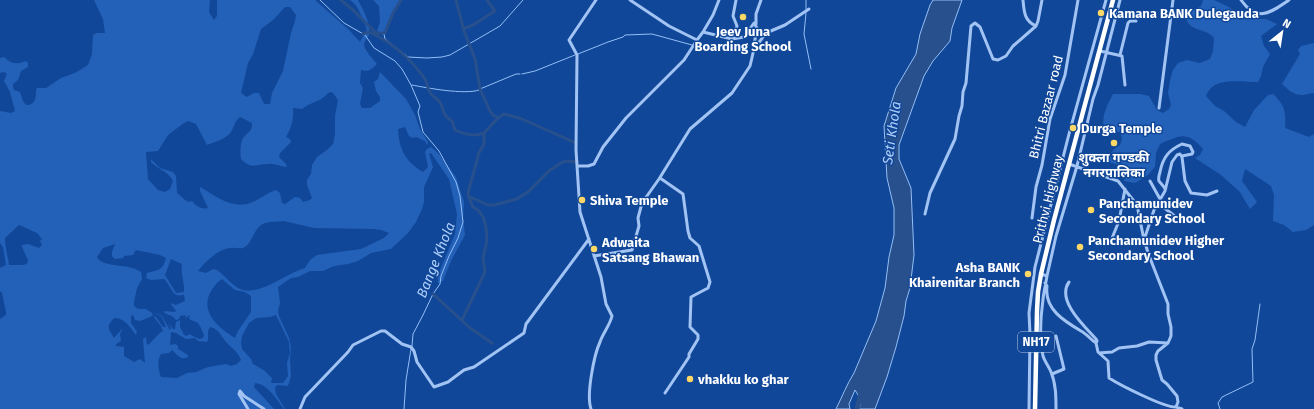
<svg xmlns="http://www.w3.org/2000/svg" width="1314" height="409" viewBox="0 0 1314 409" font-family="'Fira Sans','Noto Sans Devanagari',sans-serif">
	<rect width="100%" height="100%" fill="#114798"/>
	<!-- green -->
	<path fill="#2361b8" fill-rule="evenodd" d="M94,0H210L209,12L214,20L217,16V0H315L349,30L360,42L367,29C362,19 360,7 350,0H358C363,10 371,23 369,34C368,38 364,41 364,45C365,51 373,59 377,64C371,70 369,72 361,70L360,83L363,88L360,104L362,108H370L380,101V97L376,91L374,82L378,79L380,72L406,99L415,115L420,129L428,142L427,145L425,141L416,137L413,138L409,136L405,127L398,129C399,149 405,161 423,172L428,167L425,152L427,149L431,147L439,154L456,177L464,202L463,218L465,235L451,261L443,281L438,283V275L455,234L457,214L449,179L431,153L429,154L433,167L424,187V202L422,209L416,222L408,233L391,249L371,253L358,261L348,264L334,266L323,271H310L298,277L291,278L278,287L280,303L278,310L279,316L289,338L291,347L290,359L291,376L288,386L277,385L275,388L276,394L285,409H284C276,399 269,385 255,383L254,387L274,409H0V319L6,315V312L2,293L0,291V268L6,265L3,247L0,243V111L11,113L15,111L10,92L4,81L7,74L4,72L0,73V58L4,57C11,64 16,65 26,61L28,63V67L21,71L18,80L13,84V87L14,90L20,92L23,101L26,105C36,105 36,97 36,90L37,88H46L61,78L75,73L88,65L92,54L93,35L97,33H105L103,19ZM285,7H290L296,15L295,21L291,33L283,71L272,93L270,104H264L259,93H254L247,97L241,93L248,63L253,54L261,29L273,20ZM331,92L333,93L338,100L335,116V134L333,144L327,150L317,157L312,165L311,174L307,180V185L312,198L310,200L303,202L300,198L295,197L285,204L282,203L280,193L276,190C266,193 257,202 247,204C230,208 214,195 200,187V191L208,208C202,210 196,206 192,201C186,204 182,196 177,193L176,176L173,172L160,168L151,159V162C158,169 169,172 173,181L170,189L165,192L158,190L148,179L146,152L158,151L168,135L184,123L188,121L196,124L207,145C215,142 229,138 232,130C235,124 235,121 240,117L252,123C252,132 249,131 244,137C240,141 240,154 241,159C252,170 255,164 268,164C274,163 281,167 287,167L286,164L279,157L280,153L291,142L290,139L286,137C291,128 294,120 293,108L302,109C310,102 321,102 328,93ZM284,221L314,228L374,229L381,230L389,233L384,238L361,249L317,255L310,260L305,268C285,273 258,299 238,288C230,283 224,275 217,270L213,269L206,273L198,271C205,262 218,249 230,248C234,247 239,249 243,248C253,244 253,227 265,223C271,221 278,222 284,221ZM19,225L37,233L42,239L40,241L42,245L39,248L28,244L22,245V247L28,260L27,264L22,265H9C8,256 5,248 5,238ZM115,244L112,252V256L115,259L123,258L124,256L133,255L136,250L160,255L166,258C163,270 159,270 147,273L146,278L151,280L164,279C169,283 172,294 177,295C179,296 181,295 184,295L185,301L176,305L170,303L176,311L174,312L165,311L164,313L172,316L176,320L179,319L180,316L185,315L186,318L190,315L189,319L198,323L200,326L204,335L203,338L199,339L189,334L187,336L184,335L180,327V320L176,322L175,329H173L168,322L171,328L170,330L162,316L153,312L162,317L166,327H163L156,317L153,316L161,326L163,331C157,334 153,342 147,345L146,337L143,339L145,363L140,359L134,362L124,356V347L116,346V344L121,341L120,334L123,328L114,338C108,328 106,327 114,318C124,317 131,328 136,335L137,332L131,323V316L133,315L135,320L140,321L150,317L153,315L152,313L146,309H138L134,306V302L137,288L142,279L141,272C128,263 107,268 98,259L97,257L103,248ZM171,259L182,264C180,274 185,282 184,292L176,293L165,275ZM222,279L235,290L245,292L251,296V312L238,331L235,338C220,329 200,313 210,293C213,287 217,282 222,279ZM276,315L289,342L290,353L287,363L288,376L283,383H271L272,378L265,371L253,364L251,359L242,349L241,343L242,336L249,323L256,318L270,317ZM210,327C220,329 222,339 229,345C235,351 237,351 241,360L237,364L231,366L226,364L208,367L196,372L187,373L177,378L161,377C158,370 157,360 161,354L169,353L172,350C177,354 180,361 188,357V355L178,349V346L175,344L170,345L171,332L176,333L186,339L195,338L198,341L207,342L208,340V331Z
		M373,0H401C396,7 383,28 385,36L377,31L380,22L379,6Z
		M1203,0H1214L1229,7L1246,19H1266L1277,24L1261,36L1264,46L1270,54L1263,67L1261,76L1258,82C1246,82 1220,78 1211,88C1209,90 1207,93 1206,96L1215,106L1224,111L1236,122L1245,127L1254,110L1268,95L1273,94C1285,105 1286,112 1285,128L1309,137L1314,134V225L1306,230L1293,232L1284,225L1273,221L1274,195L1271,186L1245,169L1242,181L1257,202L1250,209L1240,192L1221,175L1195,158L1200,155L1203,149C1187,131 1181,135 1160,144L1156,153L1155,167L1148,175L1135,183L1124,181L1128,168L1109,162C1107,153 1114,150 1120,145L1122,139L1120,132L1104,130C1101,117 1107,105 1113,94H1140L1149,96L1157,110L1163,113L1169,109L1171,105L1168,93L1170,80L1173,70L1178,63L1187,60L1200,63L1210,59L1213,51L1214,38C1204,26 1186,33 1186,14L1201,6Z
		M1314,43V93C1310,93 1308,94 1304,95C1295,96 1288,90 1282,84L1300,54L1298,50L1301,46Z"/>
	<!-- water -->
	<path fill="#28508c" stroke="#93bff7" d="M933,0H962L952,28L950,41L933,61L924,76L899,145V159L911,188L914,255L910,288L906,301L904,316L896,347L887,377L875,409H859C862,402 859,396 855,390L849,404L850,409H836C842,397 847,384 854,373L876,321L885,288L889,257L894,235V208L887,178L884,126L896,88L916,54L920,34L930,5Z"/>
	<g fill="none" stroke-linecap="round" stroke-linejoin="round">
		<!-- stream -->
		<path stroke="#93bff7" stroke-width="1" d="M320,0L344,23L365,35L374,48L395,61L402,69L411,85L420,106L418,112L423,132L439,151L456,182L460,196L463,222L458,238L449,256L441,276L440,284L433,294L423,315L413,334L412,346
			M806,9V0
			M806,13L804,34L811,69
			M384,34L385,39L408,57L427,58L442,57L450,55L500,26L523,0
			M578,54L608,42L623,37L625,35L652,34L692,45
			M522,74L535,71L575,55
			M412,85C427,88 465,95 479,90
			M480,89L516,74H520
			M404,409L406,380L411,349
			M1220,409L1218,403L1222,397L1253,382L1252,349L1255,340L1260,304"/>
		<!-- canal -->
		<path stroke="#28508c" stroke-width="3" d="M341,0L353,10L376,33H385L393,13L401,0
			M456,0L464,31L475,59L480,89L490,111L493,115L498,118
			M463,29L473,25L495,11L487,0
			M363,34L369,32C391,42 411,59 425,79C428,84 427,90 432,95C434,97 437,99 439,101C445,109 441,115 452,121L455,130C465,135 474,137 484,133
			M470,197L488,205H494L517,199L528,192L549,171L561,163L565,161L578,162
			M433,294L470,328L492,343
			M462,320L485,272L483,258L487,241L486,227L483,217L479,211L473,207L468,195L469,189L479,153L484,144V133L498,118L504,114L522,119L576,143"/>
		<!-- river -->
		<path stroke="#28508c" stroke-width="5" d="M897,280L900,268L901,227
			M857,409L861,393"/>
		<!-- minor -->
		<path stroke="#a2c4f4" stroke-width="3" d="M630,0L669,26L697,40L703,32L732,39L744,37L754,23L757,28L754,45H757L766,33L785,25L809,9
			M1241,0C1257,23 1270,13 1289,0
			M756,24V14L761,0
			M1036,26L1038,21L1042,0
			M703,32L713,15L719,0
			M732,39L737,26L733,16L736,0
			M1100,51L1122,56L1125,85
			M1120,55L1128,23L1130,21H1136
			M1159,108L1173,0
			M1069,164L1118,181L1137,205L1143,235L1148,253L1168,304V314L1171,327V336L1168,343L1158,351L1156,355V360L1162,380L1167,384L1177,396L1178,402L1176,407L1182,409
			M578,166H588L594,164L603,147L626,118L684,60L697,40
			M660,178L683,194L688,231L690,238L699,246L710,282L708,288L691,297L690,327L698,335V339L689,354V357L665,393
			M1150,181L1160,199
			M1165,189C1164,186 1161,184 1159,181C1158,178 1159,175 1160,172C1163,157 1169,150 1182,144L1190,146L1193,152L1192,154L1182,156
			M1158,203L1176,217L1188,222
			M925,214L930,193L955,139L959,116L962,106L963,92L966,83L971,26L975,23L980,27L993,59L998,60L1006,56L1013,46L1036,26C1024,21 1024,11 1023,0
			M1032,218L1036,187L1042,165L1050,119L1065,75L1078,0
			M1144,240L1154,210L1165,191L1172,162L1177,155L1180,154L1182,157L1185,181L1191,193L1207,195L1217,191
			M1110,243L1119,221L1125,189
			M594,256L632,250L639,226L638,218L642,203L659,179L690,129L732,93L750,66L754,49L757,45
			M1041,274L1047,276C1042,299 1038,332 1043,356C1045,362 1049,367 1051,372C1056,384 1056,397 1056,409
			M1047,276L1056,236L1077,166L1093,99L1098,85L1120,0
			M1045,283L1047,286C1044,309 1064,321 1081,331C1087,334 1091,340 1096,343L1097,341L1096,339C1084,326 1056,300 1069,282
			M1096,343L1098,352L1108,361L1109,378C1120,385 1165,408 1176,407
			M1099,353L1112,352L1119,348L1137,346L1149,342L1168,343
			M1052,374L1064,369L1056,336
			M248,409L239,394L240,391L244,396L264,409
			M300,409L305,397L348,352L353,345L381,331H385L402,344L411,347L414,351L417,362L434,387L448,382L464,370L474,367L524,333L526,324L589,239
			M591,409C586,395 594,355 600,342C603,333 610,325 612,316L606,304L601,277L580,212L576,150L577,55L569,40L596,0
			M1029,409L1030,334L1029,313L1035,267L1069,134L1106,0"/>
		<!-- highway -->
		<path stroke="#fff" stroke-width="4.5" d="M1035,409L1037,311L1038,292L1041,274L1054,220L1113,0"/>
	</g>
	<!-- markers -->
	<g fill="#ffd865" stroke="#114798" stroke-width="1.5">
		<circle cx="1101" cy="13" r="4"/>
		<circle cx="743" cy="17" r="4"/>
		<circle cx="1073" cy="128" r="4"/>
		<circle cx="1114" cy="143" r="4"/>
		<circle cx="582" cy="200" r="4"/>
		<circle cx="1091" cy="210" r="4"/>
		<circle cx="1080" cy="247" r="4"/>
		<circle cx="594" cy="249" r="4"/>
		<circle cx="1028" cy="274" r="4"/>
		<circle cx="690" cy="379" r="4"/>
	</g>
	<g text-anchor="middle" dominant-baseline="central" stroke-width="3" stroke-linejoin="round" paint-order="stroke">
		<!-- shield labels -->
		<rect fill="#114798" stroke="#b8c8e0" stroke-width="1" x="1018" y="332" width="36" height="20" rx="3"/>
		<g font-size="12" font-weight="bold" fill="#fff">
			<text x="1036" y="342">NH17</text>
		</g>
		<!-- poi labels -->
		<g font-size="13" font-weight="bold" fill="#fff" stroke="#114798" text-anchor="start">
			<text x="1109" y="13">Kamana BANK Dulegauda</text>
			<text x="743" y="31" text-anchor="middle">Jeev Juna<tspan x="743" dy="15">Boarding School</tspan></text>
			<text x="1081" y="128">Durga Temple</text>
			<text x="1114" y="157" text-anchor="middle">शुक्ला गण्डकी<tspan x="1114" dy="15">नगरपालिका</tspan></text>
			<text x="590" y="200">Shiva Temple</text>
			<text x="1099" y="203">Panchamunidev<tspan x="1099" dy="15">Secondary School</tspan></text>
			<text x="1088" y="240">Panchamunidev Higher<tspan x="1088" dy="15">Secondary School</tspan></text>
			<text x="602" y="242">Adwaita<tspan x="602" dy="15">Satsang Bhawan</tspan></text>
			<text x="1020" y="267" text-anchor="end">Asha BANK<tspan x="1020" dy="15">Khairenitar Branch</tspan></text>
			<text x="698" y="379">vhakku ko ghar</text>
		</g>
		<!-- street labels -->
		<g font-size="13" fill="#fff" stroke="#114798">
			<text transform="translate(1046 107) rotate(-76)">Bhitri Bazaar road</text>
			<text transform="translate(1048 199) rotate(-76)">Prithvi Highway</text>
		</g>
		<!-- water labels -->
		<g font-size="14" font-style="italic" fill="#aecffb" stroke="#114798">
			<text transform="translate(892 133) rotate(-82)">Seti Khola</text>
			<text transform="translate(436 260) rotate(-68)">Bange Khola</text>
		</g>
	</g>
	<!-- north arrow -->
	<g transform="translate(1282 32) rotate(30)" stroke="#114798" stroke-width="3" paint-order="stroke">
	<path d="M0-3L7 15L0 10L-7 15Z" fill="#ffffff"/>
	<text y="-6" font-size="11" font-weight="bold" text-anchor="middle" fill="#ffffff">N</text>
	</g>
</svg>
